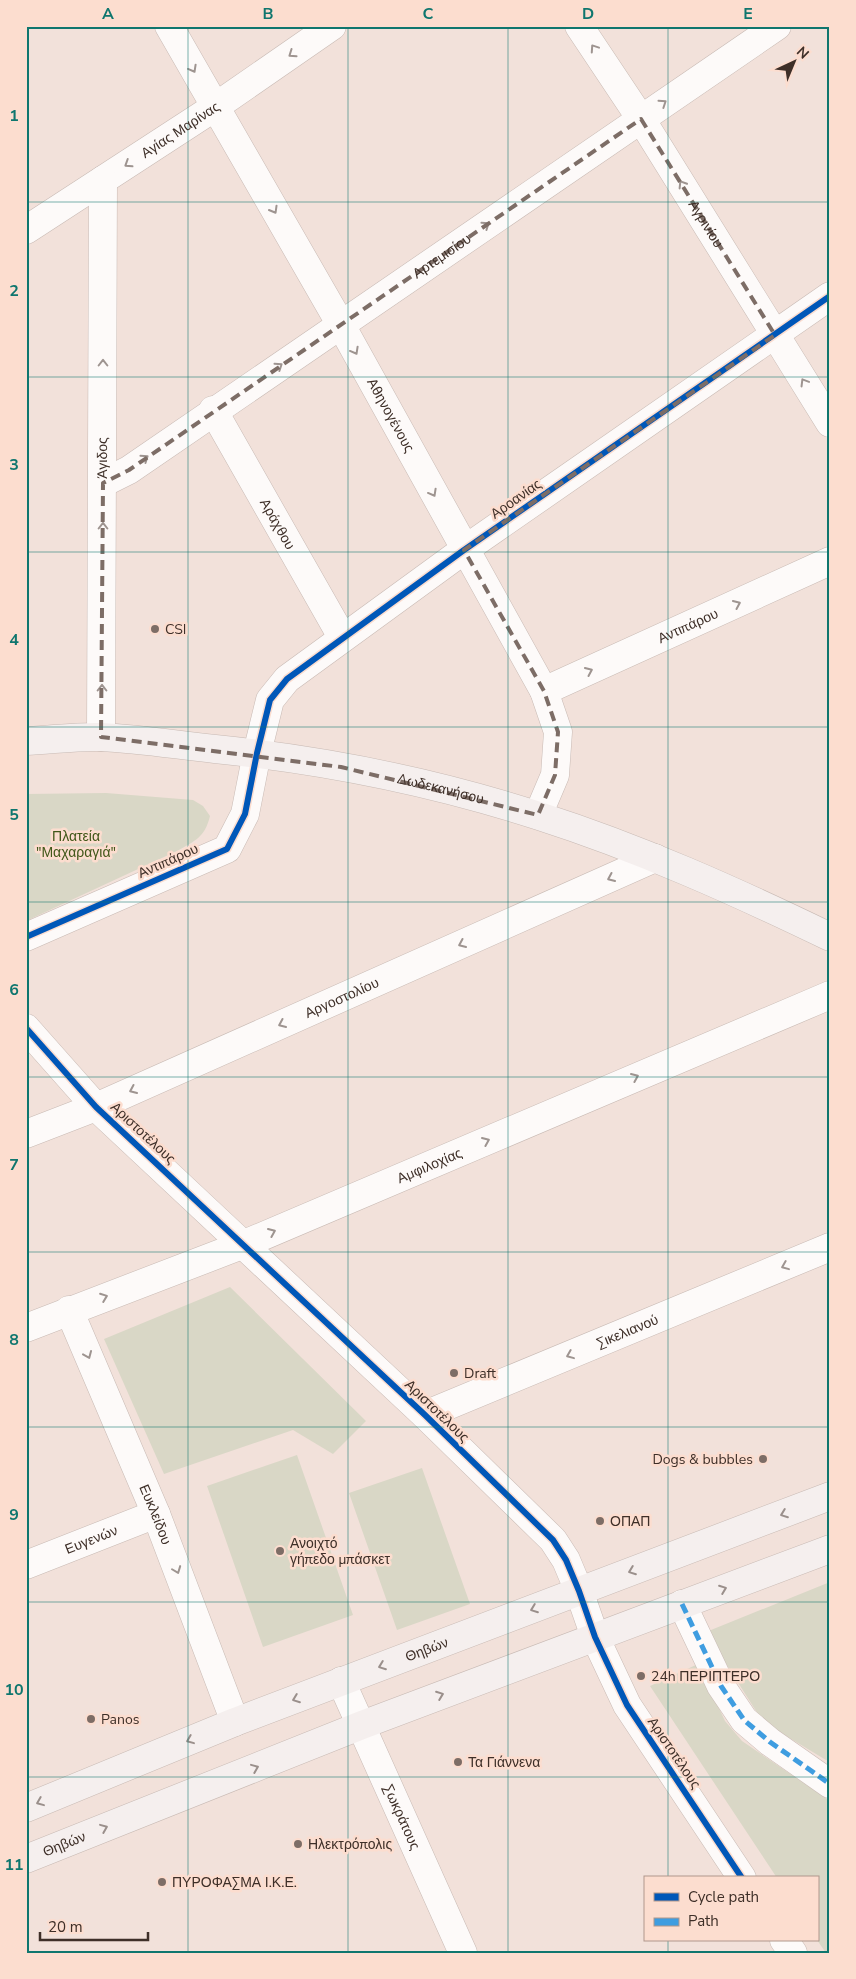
<svg xmlns="http://www.w3.org/2000/svg" width="856" height="1979" viewBox="0 0 856 1979" font-family="'Nunito Sans',sans-serif">
	<rect width="100%" height="100%" fill="#f2e1da"/>
	<!-- green -->
	<path fill="#d9d7c6" d="M106,793L193,800L203,806L210,816C205,837 195,841 177,851L26,921V794Z
		M230,1287L366,1421L333,1454L293,1430L164,1474L104,1339Z
		M297,1455L353,1615L263,1647L207,1486Z
		M422,1468L470,1604L397,1630L349,1493Z
		M830,1582V1760H826L763,1722L706,1632Z
		M698,1664L725,1721L742,1741L830,1801V1953H826L817,1940V1878H777L650,1686Z"/>
	<g fill="none" stroke-linecap="round" stroke-linejoin="round">
		<defs>
			<g id="street">
				<path id="s1" d="M169,26L341,325L544,691L558,732L555,775L538,815"/>
				<path id="s2" d="M579,26L641,119L830,423"/>
				<path id="s3" d="M26,230L215,107L332,26"/>
				<path id="s4" d="M213,410L342,637"/>
				<path id="s5" d="M103,483L129,470L777,26"/>
				<path id="s6" d="M544,691L830,561"/>
				<path id="s7" d="M101,737L103,180"/>
				<path d="M26,937L227,849L245,814L257,753L270,700L287,679L464,550L830,296"/>
				<path d="M26,1028L96,1107L425,1415L553,1540L566,1560L579,1591L595,1637L627,1705L742,1878"/>
				<path id="s8" d="M26,1134L96,1107L655,858"/>
				<path id="s9" d="M69,1310L156,1514L235,1722"/>
				<path id="s10" d="M26,1328L242,1245L830,995"/>
				<path id="s11" d="M425,1415L830,1247"/>
				<path id="s12" d="M26,1565L156,1514"/>
				<path d="M682,1604L721,1686L744,1720L770,1742L830,1784"/>
				<path id="s13" d="M341,1681L463,1953"/>
				<path d="M784,1940L793,1953"/>
			</g>
			<g id="secondary">
				<path id="s14" d="M26,741C51,740 77,736 102,737C139,739 177,745 215,749C324,760 434,782 539,816C639,848 735,891 830,937"/>
				<path id="s15" d="M26,1808L235,1722L830,1496"/>
				<path id="s16" d="M26,1859L362,1725L830,1549"/>
			</g>
		</defs>
		<!-- street casing -->
		<use href="#street" stroke="#c8bab4" stroke-width="29"/>
		<!-- secondary casing -->
		<use href="#secondary" stroke="#c8bab4" stroke-width="29"/>
		<!-- street -->
		<use href="#street" stroke="#fdfaf9" stroke-width="28"/>
		<!-- secondary -->
		<use href="#secondary" stroke="#f5efee" stroke-width="28"/>
		<!-- quiet -->
		<path stroke="#3f9de0" stroke-width="5" stroke-dasharray="10 5" stroke-linecap="butt" d="M682,1604L721,1686L744,1720L770,1742L830,1784"/>
		<defs>
			<path id="cycleway" d="M26,937L227,849L245,814L257,753L270,700L287,679L464,550L830,296
				M26,1028L96,1107L425,1415L553,1540L566,1560L579,1591L595,1637L627,1705L742,1878"/>
		</defs>
		<!-- cycleway casing -->
		<use href="#cycleway" stroke="#fcddcf" stroke-width="9"/>
		<!-- cycleway -->
		<use href="#cycleway" stroke="#0057b8" stroke-width="6"/>
	</g>
	<!-- one-way arrows -->
	<defs><path id="oneway-chevron" d="M-2-3.5L2.5 0L-2 3.5" fill="none" stroke-width="1.6" stroke-linecap="round" stroke-linejoin="round" transform="scale(1.25)"/></defs>
	<g stroke="#9e9490">
		<use href="#oneway-chevron" transform="translate(594 48) rotate(-124)"/>
		<use href="#oneway-chevron" transform="translate(292 54) rotate(145)"/>
		<use href="#oneway-chevron" transform="translate(193 69) rotate(61)"/>
		<use href="#oneway-chevron" transform="translate(663 103) rotate(-34)"/>
		<use href="#oneway-chevron" transform="translate(128 164) rotate(147)"/>
		<use href="#oneway-chevron" transform="translate(682 184) rotate(-122)"/>
		<use href="#oneway-chevron" transform="translate(274 210) rotate(60)"/>
		<use href="#oneway-chevron" transform="translate(486 225) rotate(-35)"/>
		<use href="#oneway-chevron" transform="translate(355 351) rotate(61)"/>
		<use href="#oneway-chevron" transform="translate(103 363) rotate(-90)"/>
		<use href="#oneway-chevron" transform="translate(279 366) rotate(-34)"/>
		<use href="#oneway-chevron" transform="translate(804 382) rotate(-121)"/>
		<use href="#oneway-chevron" transform="translate(145 458) rotate(-35)"/>
		<use href="#oneway-chevron" transform="translate(433 493) rotate(61)"/>
		<use href="#oneway-chevron" transform="translate(103 526) rotate(-90)"/>
		<use href="#oneway-chevron" transform="translate(737 604) rotate(-24)"/>
		<use href="#oneway-chevron" transform="translate(589 671) rotate(-24)"/>
		<use href="#oneway-chevron" transform="translate(102 688) rotate(-90)"/>
		<use href="#oneway-chevron" transform="translate(611 878) rotate(156)"/>
		<use href="#oneway-chevron" transform="translate(462 944) rotate(156)"/>
		<use href="#oneway-chevron" transform="translate(282 1024) rotate(156)"/>
		<use href="#oneway-chevron" transform="translate(635 1077) rotate(-23)"/>
		<use href="#oneway-chevron" transform="translate(133 1090) rotate(156)"/>
		<use href="#oneway-chevron" transform="translate(486 1141) rotate(-23)"/>
		<use href="#oneway-chevron" transform="translate(272 1232) rotate(-23)"/>
		<use href="#oneway-chevron" transform="translate(785 1266) rotate(158)"/>
		<use href="#oneway-chevron" transform="translate(104 1297) rotate(-21)"/>
		<use href="#oneway-chevron" transform="translate(88 1355) rotate(67)"/>
		<use href="#oneway-chevron" transform="translate(570 1355) rotate(158)"/>
		<use href="#oneway-chevron" transform="translate(177 1570) rotate(69)"/>
	</g>
	<g stroke="#9a8f8b">
		<use href="#oneway-chevron" transform="translate(784 1514) rotate(159)"/>
		<use href="#oneway-chevron" transform="translate(632 1571) rotate(159)"/>
		<use href="#oneway-chevron" transform="translate(723 1589) rotate(-21)"/>
		<use href="#oneway-chevron" transform="translate(534 1609) rotate(159)"/>
		<use href="#oneway-chevron" transform="translate(382 1666) rotate(159)"/>
		<use href="#oneway-chevron" transform="translate(440 1695) rotate(-21)"/>
		<use href="#oneway-chevron" transform="translate(296 1699) rotate(159)"/>
		<use href="#oneway-chevron" transform="translate(190 1740) rotate(158)"/>
		<use href="#oneway-chevron" transform="translate(255 1768) rotate(-22)"/>
		<use href="#oneway-chevron" transform="translate(40 1802) rotate(158)"/>
		<use href="#oneway-chevron" transform="translate(104 1828) rotate(-22)"/>
	</g>
	<!-- marked area -->
	<path fill="none" stroke="#7d6d66" stroke-width="4" stroke-dasharray="10 6" stroke-linejoin="round" d="M641,119L775,335L464,550L544,691L558,732L555,775L538,815L341,767L101,737L103,483L129,470Z"/>
	<!-- grid -->
	<path fill="none" stroke="#0f766e" stroke-width="1" stroke-opacity="0.55" d="M188,26V1953M348,26V1953M508,26V1953M668,26V1878M26,202H830M26,377H830M26,552H830M26,727H830M26,902H830M26,1077H830M26,1252H830M26,1427H830M26,1602H830M26,1777H830M668,1940V1953"/>
	<!-- markers -->
	<g fill="#7d6d66" stroke="#fcddcf" stroke-width="2">
		<circle cx="155" cy="629" r="5"/>
		<circle cx="454" cy="1373" r="5"/>
		<circle cx="763" cy="1459" r="5"/>
		<circle cx="600" cy="1521" r="5"/>
		<circle cx="280" cy="1551" r="5"/>
		<circle cx="641" cy="1676" r="5"/>
		<circle cx="91" cy="1719" r="5"/>
		<circle cx="458" cy="1762" r="5"/>
		<circle cx="298" cy="1844" r="5"/>
		<circle cx="162" cy="1882" r="5"/>
	</g>
	<g text-anchor="middle" dominant-baseline="central" stroke-width="5" stroke-linejoin="round" paint-order="stroke">
		<!-- street labels -->
		<g font-size="14" fill="#3e2f28" stroke="#fcddcf">
			<text stroke="none"><textPath href="#s3" startOffset="184">Αγίας Μαρίνας</textPath></text>
			<text stroke="none"><textPath href="#s2" startOffset="235">Αγρινίου</textPath></text>
			<text stroke="none"><textPath href="#s5" startOffset="408">Αρτεμισίου</textPath></text>
			<text stroke="none"><textPath href="#s1" startOffset="448">Αθηνογένους</textPath></text>
			<text stroke="none"><textPath href="#s7" startOffset="279">Άγιδος</textPath></text>
			<text transform="translate(516 499) rotate(-35)">Αροανίας</text>
			<text stroke="none"><textPath href="#s4" startOffset="131">Αράχθου</textPath></text>
			<text stroke="none"><textPath href="#s6" startOffset="158">Αντιπάρου</textPath></text>
			<text stroke="none"><textPath href="#s14" startOffset="419">Δωδεκανήσου</textPath></text>
			<text transform="translate(168 861) rotate(-24)">Αντιπάρου</text>
			<text stroke="none"><textPath href="#s8" startOffset="344">Αργοστολίου</textPath></text>
			<text transform="translate(143 1133) rotate(43)">Αριστοτέλους</text>
			<text stroke="none"><textPath href="#s10" startOffset="435">Αμφιλοχίας</textPath></text>
			<text stroke="none"><textPath href="#s11" startOffset="219">Σικελιανού</textPath></text>
			<text transform="translate(437 1411) rotate(44)">Αριστοτέλους</text>
			<text stroke="none"><textPath href="#s9" startOffset="222">Ευκλείδου</textPath></text>
			<text stroke="none"><textPath href="#s12" startOffset="70">Ευγενών</textPath></text>
			<text stroke="none"><textPath href="#s15" startOffset="431">Θηβών</textPath></text>
			<text transform="translate(674 1753) rotate(56)">Αριστοτέλους</text>
			<text stroke="none"><textPath href="#s13" startOffset="149">Σωκράτους</textPath></text>
			<text stroke="none"><textPath href="#s16" startOffset="41">Θηβών</textPath></text>
		</g>
		<!-- poi labels -->
		<g font-size="14" fill="#3e2f28" stroke="#fcddcf" text-anchor="start">
			<text x="165" y="629">CSI</text>
			<text x="464" y="1373">Draft</text>
			<text x="753" y="1459" text-anchor="end">Dogs &amp; bubbles</text>
			<text x="610" y="1521">ΟΠΑΠ</text>
			<text x="290" y="1543">Ανοιχτό<tspan x="290" dy="16">γήπεδο μπάσκετ</tspan></text>
			<text x="651" y="1676">24h ΠΕΡΙΠΤΕΡΟ</text>
			<text x="101" y="1719">Panos</text>
			<text x="468" y="1762">Τα Γιάννενα</text>
			<text x="308" y="1844">Ηλεκτρόπολις</text>
			<text x="172" y="1882">ΠΥΡΟΦΑΣΜΑ Ι.Κ.Ε.</text>
		</g>
		<!-- park labels -->
		<g font-size="14" fill="#415719" stroke="#fcddcf">
			<text x="76" y="836">Πλατεία<tspan x="76" dy="16">"Μαχαραγιά"</tspan></text>
		</g>
	</g>
	<!-- border -->
	<rect width="856" height="1979" fill="none" stroke="#fcddcf" stroke-width="55"/>
	<!-- legend -->
	<rect x="644" y="1876" width="175" height="65" fill="#fcddcf" stroke="#b0978c"/>
	<rect x="654" y="1893" width="25" height="8" fill="#0057b8" stroke="#b0978c"/>
	<text x="688" y="1902" font-size="15" fill="#3e2f28">Cycle path</text>
	<rect x="654" y="1918" width="25" height="8" fill="#3f9de0" stroke="#b0978c"/>
	<text x="688" y="1926" font-size="15" fill="#3e2f28">Path</text>
	<!-- north arrow -->
	<g transform="translate(794 62) rotate(44)" stroke="#fcddcf" stroke-width="4" paint-order="stroke">
	<path d="M0-4L9 19L0 12L-9 19Z" fill="#3e2f28"/>
	<text y="-8" font-size="14" font-weight="bold" text-anchor="middle" fill="#3e2f28">N</text>
	</g>
	<!-- scale -->
	<path d="M40 1932v8h108v-8" fill="none" stroke="#3e2f28" stroke-width="2.5"/>
	<text x="48" y="1932" font-size="15" fill="#3e2f28" stroke="#fcddcf" stroke-width="4" paint-order="stroke">20 m</text>
	<rect x="28" y="28" width="800" height="1924" fill="none" stroke="#0f766e" stroke-width="2"/>
	<g font-size="16" text-anchor="middle" font-weight="bold" fill="#0f766e">
		<text x="108" y="19">A</text>
		<text x="268" y="19">B</text>
		<text x="428" y="19">C</text>
		<text x="588" y="19">D</text>
		<text x="748" y="19">E</text>
		<text x="14" y="121">1</text>
		<text x="14" y="296">2</text>
		<text x="14" y="470">3</text>
		<text x="14" y="645">4</text>
		<text x="14" y="820">5</text>
		<text x="14" y="995">6</text>
		<text x="14" y="1170">7</text>
		<text x="14" y="1345">8</text>
		<text x="14" y="1520">9</text>
		<text x="14" y="1695">10</text>
		<text x="14" y="1870">11</text>
	</g>
</svg>
